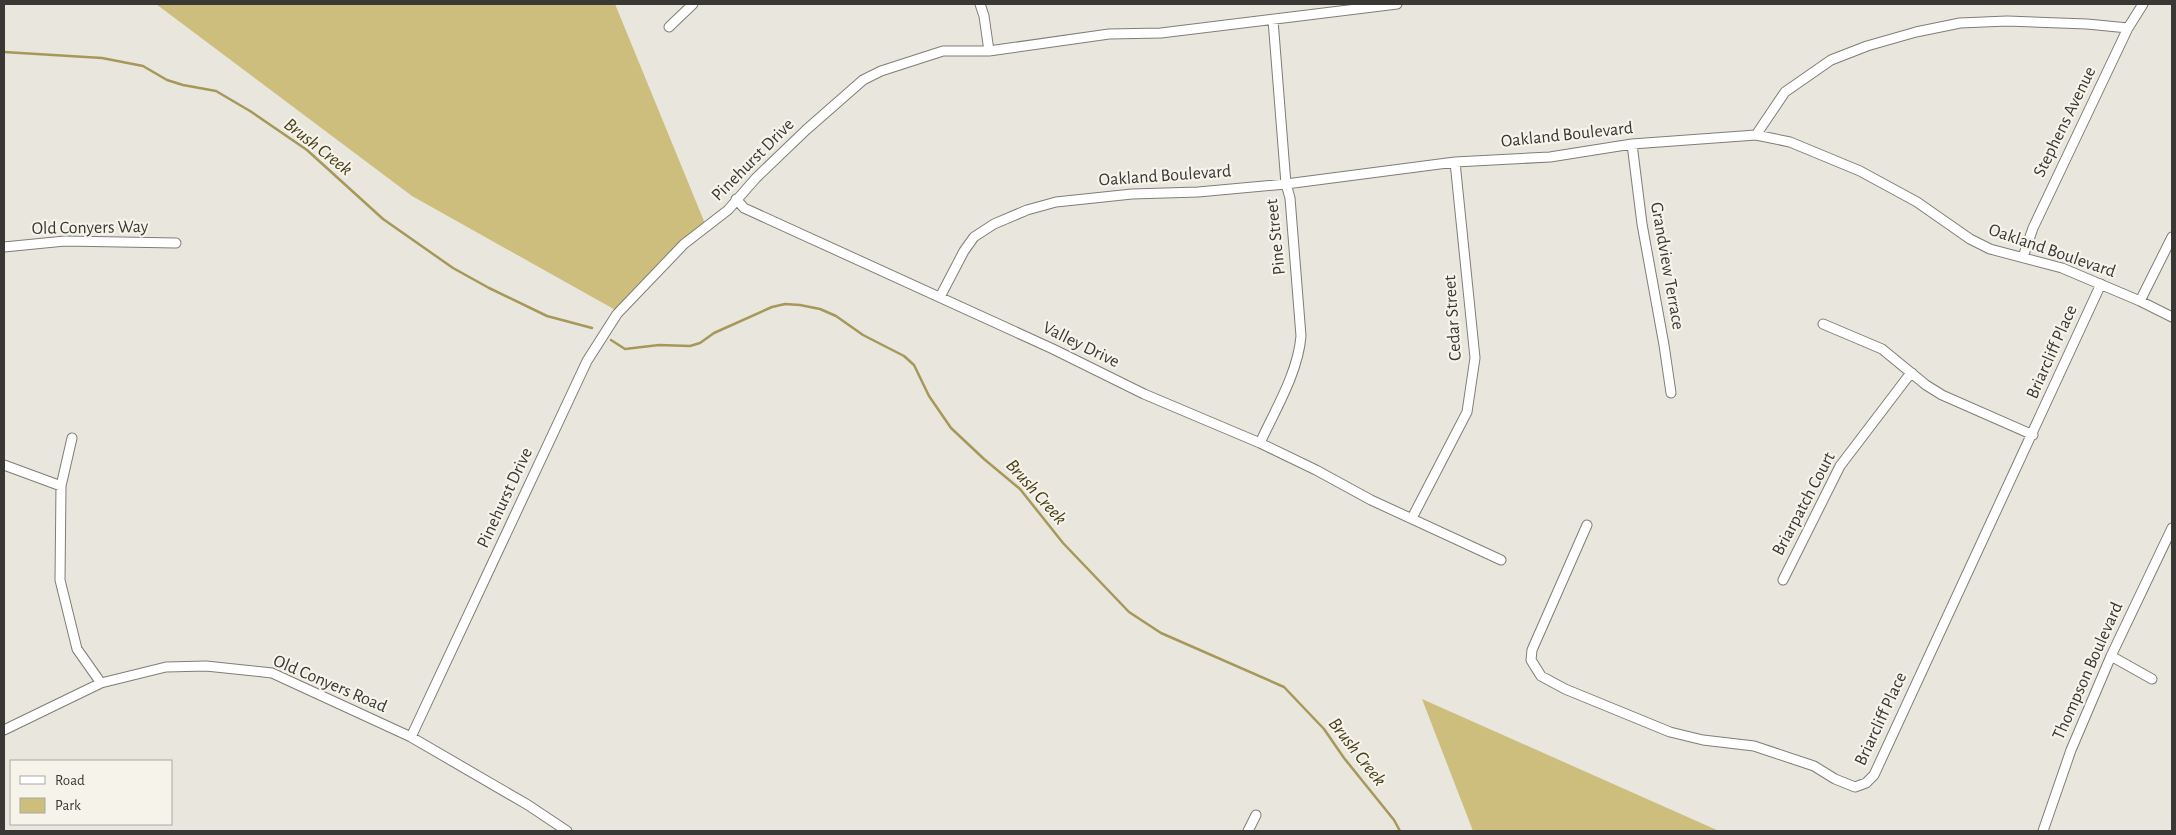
<svg xmlns="http://www.w3.org/2000/svg" width="2176" height="835" viewBox="0 0 2176 835" font-family="'Alegreya Sans',sans-serif">
	<rect width="100%" height="100%" fill="#e8e6dd"/>
	<!-- green -->
	<path fill="#cebe7d" d="M156,4H615L706,226L619,312L412,196Z
		M1422,699L1719,831H1473Z"/>
	<g fill="none" stroke-linecap="round" stroke-linejoin="round">
		<!-- stream -->
		<path stroke="#a79859" stroke-width="2.5" d="M4,52L102,58L143,66L167,80L183,85L216,91L250,111L307,150L383,219L453,268L489,288L547,316L592,328
			M611,340L625,349L659,345L690,346L700,343L714,333L772,307L785,304L800,305L820,309L836,316L863,335L904,356L914,365L929,396L951,428L984,459L1020,489L1063,543L1129,612L1161,633L1284,687L1324,729L1344,758L1394,820L1400,831"/>
		<defs>
			<path id="minor" d="M980,4L984,16L989,51
				M669,27L693,4
				M1756,135L1785,92L1831,60L1867,46L1916,32L1960,23L2007,21L2087,24L2128,28
				M1632,144L1642,224L1664,345L1671,393
				M736,199L744,208L1053,349L1144,394L1260,443L1316,470L1371,500L1501,560
				M4,247L65,241L176,243
				M2023,257L2033,228L2128,28L2143,4
				M940,297L964,251L974,237L994,224L1027,210L1056,202L1132,194L1198,192L1286,184L1455,162L1550,157L1632,144L1756,135L1790,142L1860,171L1917,202L1970,239L1990,249L2062,268L2140,301L2172,317
				M2140,301L2172,237
				M1823,324L1882,349L1926,385L1942,395L2033,435
				M72,438L61,486L60,580L77,649L101,683
				M1260,443C1275,410 1298,373 1301,336L1290,198L1286,184L1273,20
				M4,465L61,486
				M1412,518L1467,412L1475,358L1455,162
				M1587,525L1532,650L1531,660L1541,676L1565,689L1670,732L1703,740L1754,746L1814,766L1835,779L1855,787L1866,783L1874,775L2101,284
				M1783,580L1840,466L1907,378L1912,373
				M2111,656L2152,679
				M4,730L101,683L166,667L206,666L272,673L411,737L528,805L567,831
				M411,737L587,361L617,314L684,244L728,210L756,178L806,130L863,80L881,71L943,51H989L1109,34L1161,33L1397,4
				M1248,831L1256,815
				M2043,831L2071,750L2111,656L2172,528"/>
		</defs>
		<!-- minor casing -->
		<use href="#minor" stroke="#7f7e76" stroke-width="11"/>
		<!-- minor -->
		<use href="#minor" stroke="#fff" stroke-width="9"/>
	</g>
	<g text-anchor="middle" dominant-baseline="central" stroke-width="4.5" stroke-linejoin="round" paint-order="stroke">
		<!-- street labels -->
		<g font-size="18" fill="#393835" stroke="#f5f3ea">
			<text transform="translate(2065 122) rotate(-64)">Stephens Avenue</text>
			<text transform="translate(1567 135) rotate(-6)">Oakland Boulevard</text>
			<text transform="translate(753 160) rotate(-45)">Pinehurst Drive</text>
			<text transform="translate(1165 176) rotate(-4)">Oakland Boulevard</text>
			<text transform="translate(90 228) rotate(-1)">Old Conyers Way</text>
			<text transform="translate(1276 237) rotate(-96)">Pine Street</text>
			<text transform="translate(2052 251) rotate(19)">Oakland Boulevard</text>
			<text transform="translate(1667 266) rotate(80)">Grandview Terrace</text>
			<text transform="translate(1453 318) rotate(-94)">Cedar Street</text>
			<text transform="translate(1081 345) rotate(26)">Valley Drive</text>
			<text transform="translate(2052 352) rotate(-66)">Briarcliff Place</text>
			<text transform="translate(505 498) rotate(-65)">Pinehurst Drive</text>
			<text transform="translate(1804 504) rotate(-62)">Briarpatch Court</text>
			<text transform="translate(2088 671) rotate(-66)">Thompson Boulevard</text>
			<text transform="translate(330 684) rotate(23)">Old Conyers Road</text>
			<text transform="translate(1881 719) rotate(-65)">Briarcliff Place</text>
		</g>
		<!-- water labels -->
		<g font-size="19" font-style="italic" fill="#473e18" stroke="#f5f3ea">
			<text transform="translate(318 147) rotate(38)">Brush Creek</text>
			<text transform="translate(1036 492) rotate(48)">Brush Creek</text>
			<text transform="translate(1357 752) rotate(52)">Brush Creek</text>
		</g>
	</g>
	<!-- border -->
	<rect width="2176" height="835" fill="none" stroke="#393835" stroke-width="10"/>
	<!-- legend -->
	<rect x="10" y="760" width="162" height="65" fill="#f5f3ea" stroke="#aaa8a2"/>
	<rect x="20" y="776" width="25" height="8" fill="#ffffff" stroke="#aaa8a2"/>
	<text x="55" y="785" font-size="15" fill="#393835">Road</text>
	<rect x="20" y="798" width="25" height="15" fill="#cebe7d" stroke="#aaa8a2"/>
	<text x="55" y="810" font-size="15" fill="#393835">Park</text>
</svg>
